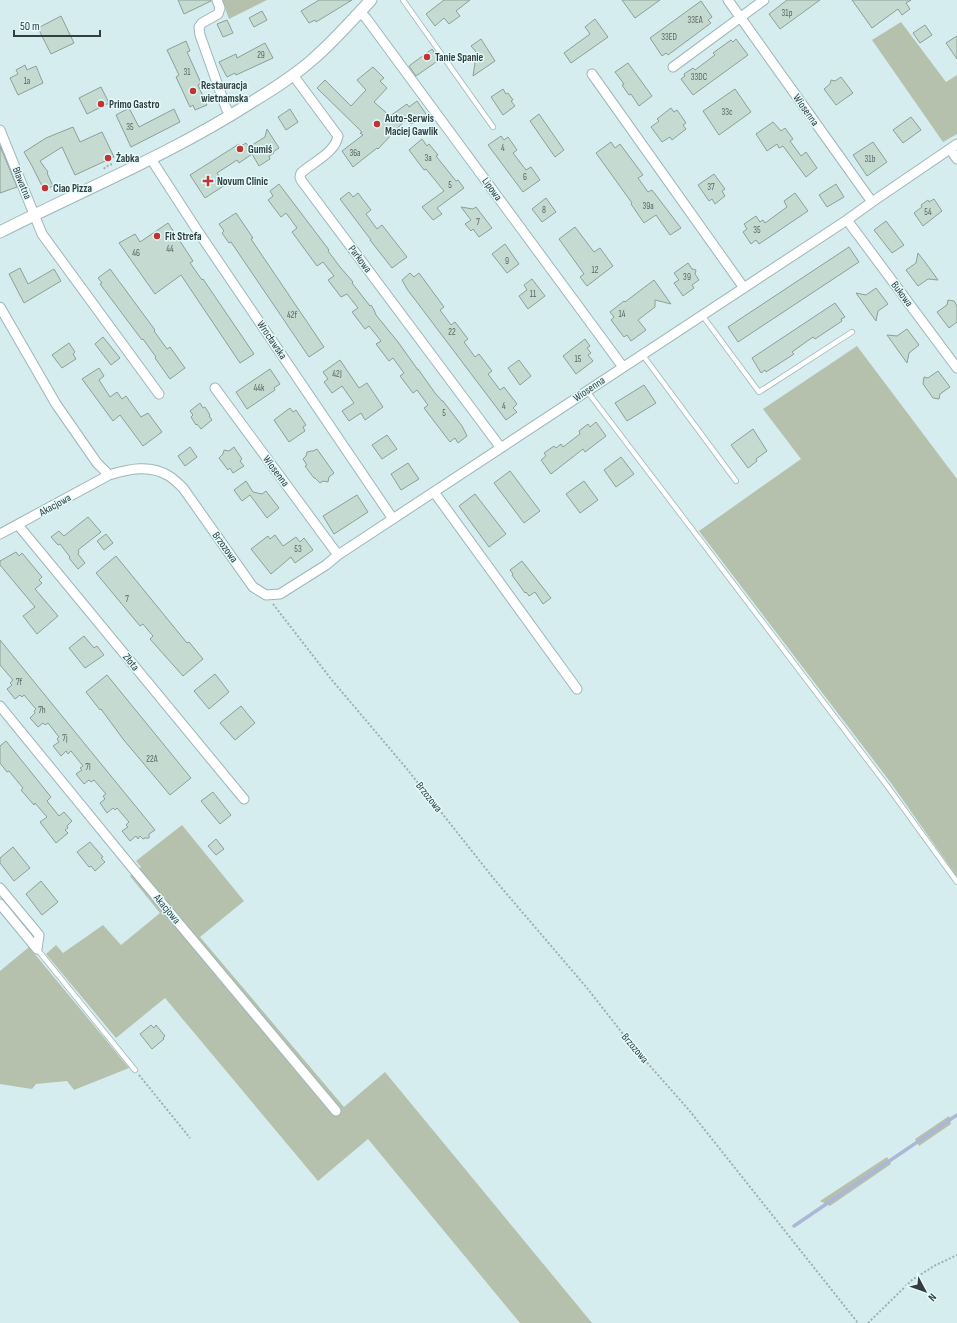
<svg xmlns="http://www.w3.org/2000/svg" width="957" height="1323" viewBox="0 0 957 1323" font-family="'Sofia Sans Condensed',sans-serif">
	<rect width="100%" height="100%" fill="#d5edef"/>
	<!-- green -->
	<path fill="#b5c1ad" d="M222,0H267L229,19Z
		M901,22L946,82L957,75V134L943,142L872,40Z
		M857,346L957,479V877L891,783L699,531L801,459L763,409Z
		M182,825L244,901L200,937L344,1107L385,1072L592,1323H520L368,1139L318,1181L165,998L116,1038L46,954L56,945L63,953L103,925L121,945L160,913L130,876L141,867L136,861Z
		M29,947L129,1068L74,1090L67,1081L36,1084L32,1089L0,1084V971Z
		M949,1116L951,1124L919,1146L915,1139Z
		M887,1157L891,1164L830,1206L820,1201Z"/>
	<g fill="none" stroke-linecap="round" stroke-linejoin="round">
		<!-- stream -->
		<path stroke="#acb6d6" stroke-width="3.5" d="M794,1226L957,1115"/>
	</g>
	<!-- building -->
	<path fill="#c5dad0" stroke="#8ca097" d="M178,0H211V1L184,14Z
		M319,0H352L316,22L315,20L309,23L301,11Z
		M444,0H470L456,11L460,16L449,24L444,18L435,26L426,14Z
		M622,0H660L635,18Z
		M787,0H820L780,29L769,14Z
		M852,0H911L906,3L910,9L902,15L898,9L872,28Z
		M701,1L712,17L708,20L711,23L668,55L666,53L662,56L650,38Z
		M262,11L267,20L254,27L249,18Z
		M61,16L74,43L51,54L38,28Z
		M595,19L608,37L571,63L564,53L590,34L585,27Z
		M227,20L233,33L223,37L217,24Z
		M925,25L932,35L920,43L913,33Z
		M957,36V59L946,43Z
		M481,39L495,61L473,76L475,63L471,57L477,53L471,46Z
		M736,39L748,55L693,95L681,79L685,76L684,74L693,68L695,70L715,55L713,53L731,40L733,42Z
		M186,41L190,51L187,52L201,83L198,85L207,105L195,110L193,105L190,107L176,77L179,75L167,50Z
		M265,43L273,58L236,75L235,73L227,77L219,62L236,54L237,58Z
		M432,49L439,60L416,76L409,66Z
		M628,63L652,96L639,106L631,94L629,95L622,85L624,84L615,72Z
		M25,65L27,70L36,66L43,83L18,95L10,78L18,74L16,70Z
		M373,67L384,78L380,81L387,88L374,102L390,116L407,104L409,107L417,101L426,114L411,124L407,118L378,149L377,148L353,167L342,151L363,135L360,133L362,132L317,88L325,80L351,106L366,90L357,80Z
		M841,77L853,93L836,105L824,89L830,84L831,80L835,81Z
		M101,87L109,103L87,114L79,98Z
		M503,89L506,94L508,93L513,100L511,101L515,106L503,115L491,97Z
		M735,89L751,112L719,135L703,111Z
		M129,108L139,127L174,109L180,122L131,147L116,115Z
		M671,108L674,112L677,110L682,117L686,123L683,125L686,129L672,140L670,137L662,142L651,127L659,121L657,119Z
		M290,109L298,122L286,130L278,117Z
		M539,114L564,150L555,157L530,121Z
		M911,117L921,130L903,143L893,130Z
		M773,122L781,131L785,128L793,139L790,141L801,156L806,152L817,168L806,177L783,146L779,148L777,144L767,151L756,134Z
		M73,127L80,142L102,132L114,157L75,175L62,147L40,161L48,172L47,173L53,186L44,190L32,166L24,152L46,138Z
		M267,129L279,148L273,152L274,153L269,156L270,159L259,166L252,154L239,163L237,160L217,173L225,185L205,198L190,175L239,144L241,146L246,143L249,147L265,137Z
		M501,136L504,140L508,137L517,150L513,153L526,170L531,167L540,180L523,192L488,145Z
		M422,139L427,146L429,144L438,155L436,156L456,181L458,180L464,188L437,208L442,214L433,220L422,207L444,191L426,169L424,170L409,150Z
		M611,142L615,148L620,144L643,175L638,178L648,192L652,190L681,228L670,235L656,215L644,223L631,204L632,203L596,153Z
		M873,142L887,162L867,176L853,155Z
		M0,146L17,187L0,193Z
		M714,174L725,189L722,191L725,196L715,204L712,199L709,201L698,185Z
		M279,184L329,250L328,251L340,267L353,282L352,283L370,306L371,305L374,310L376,315L398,342L418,370V369L435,393L442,401H443L462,426L467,436L458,443L455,438L450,442L424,408L428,405L417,390L413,393L400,376L404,373L393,358L389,361L376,344L381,341L369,326L365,329L352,312L358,308L347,294L341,297L328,280L334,276L323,262L317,266L292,232L297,228L286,213L281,217L268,200L273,196L270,191Z
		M836,184L844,197L827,207L819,195Z
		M349,192L353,197L358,193L371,210L366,214L377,229L382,225L407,257L392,268L370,240H371L340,199Z
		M795,193L808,211L759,244L756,240L751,244L743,232L747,229L744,224L756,216L760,222L763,220L765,223L787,207L784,201Z
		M546,198L556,212L542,222L532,209Z
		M934,199L942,211L923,226L914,213L922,207L921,205L928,200L929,202Z
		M461,207L473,209L476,207L492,228L479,237L473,229L471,231L465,224L471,220Z
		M236,213L253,238L251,239L324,347L309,357L231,242L229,243L222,233L224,231L219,224Z
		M886,221L904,245L892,253L874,230Z
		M168,223L193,261L190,263L202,280L203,279L254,354L240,363L181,275L155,294L119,243L135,234L140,242Z
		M575,227L594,252L600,248L613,266L587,286L580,277L584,274L559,239Z
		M505,244L519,264L507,273L492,254Z
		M849,247L859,262L738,342L728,327Z
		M918,253L925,262L938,280L928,279L918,286L906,270L916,263Z
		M688,263L692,269L696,270L695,274L699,280L692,285L694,288L683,296L674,283L679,280L674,273Z
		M20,268L28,284L54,269L61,281L24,303L9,274Z
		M110,269L155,330L154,331L167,349L170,347L185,368L170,379L155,358L156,357L143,339L142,340L100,284L102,283L98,278Z
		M410,273L414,277L419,273L444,307L440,310L451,325L455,322L468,339L464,342L475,357L479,354L492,371L488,374L500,390L504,387L517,404L513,408L517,412L506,420L407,289L402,280Z
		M532,279L545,296L528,309L519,296L527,290L524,285Z
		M654,280L671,304L655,300V307L638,320L646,330L631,341L627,335L624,337L611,320L614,317L610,312L624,301L625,302Z
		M876,288L888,304L878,311L876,321L856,293L866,295Z
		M948,300L954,301L957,306V322L949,328L937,312L947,305Z
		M835,303L845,317L841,319L842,321L815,339L813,337L796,349L792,352L794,354L766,372L765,370L761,373L752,358Z
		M907,329L919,345L909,353L907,363L887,335L897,336Z
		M103,337L120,358L111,365L95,344Z
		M585,339L590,346L587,348L591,353L588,355L593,361L576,374L563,356Z
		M69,343L75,352L73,354L76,359L62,368L52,355Z
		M340,360L359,388L367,383L383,407L365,420L361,413L349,421L342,411L354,403L342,386L332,393L324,382L328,379L323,372Z
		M519,360L531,376L520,385L508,368Z
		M99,368L104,376L99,380L110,397L117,392L122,399L126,396L141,417L148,413L162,432L143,446L120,415L113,421L82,379Z
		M270,369L280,384L274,388L275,390L247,409L236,392Z
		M938,371L950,387L940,394L939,399L933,398L923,384L924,377L928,378Z
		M644,385L656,403L627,421L615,403Z
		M200,403L203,408L205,407L210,415L209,416L212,420L201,429L197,424L196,425L191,417L193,415L190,411Z
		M290,408L293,412L296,410L306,425L303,427L305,431L289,442L274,420Z
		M596,422L606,436L585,452L583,449L551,474L541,460L546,456L544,453L554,446L556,448L561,444L563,447L580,434L579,431L588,424L590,427Z
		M753,429L767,451L756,459L757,461L748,468L731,445Z
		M387,435L397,449L382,459L372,445Z
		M190,447L197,457L185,466L178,456Z
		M234,447L242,459L240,461L244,466L233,473L230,468L228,470L219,458L223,454L224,450L229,451Z
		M317,449L334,473L329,477L328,482L323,481L320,483L315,478H314L305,466L307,465L303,459L306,456L307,452L311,451H313Z
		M621,457L634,474L616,487L604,470Z
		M408,463L419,479L401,490L391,474Z
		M510,471L540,511L524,523L494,483Z
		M246,481L253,492L262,494L266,491L279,508L267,518L250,495L242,501L234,490Z
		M584,481L598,500L580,513L566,494Z
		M475,494L506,534L489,547L459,506Z
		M357,495L368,512L334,534L323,516Z
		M88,517L101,532L78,550L79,552L78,554L85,563L78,569L69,558L70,557L60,544L58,545L51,537L59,531L64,536Z
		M106,534L113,543L104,550L97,541Z
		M275,535L283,546L296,537L300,542L304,538L313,550L295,563L291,557L271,574L251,549L268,536L270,539Z
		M16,552L19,556L22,553L42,577L39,580L42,583L35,589L58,616L37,634L23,616L35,607L0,565V561Z
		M116,556L187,643L189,642L203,659L183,676L150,639L153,636L143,624L140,626L96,573Z
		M522,561L551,598L543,604L535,592L529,596L526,592L525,593L512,575L513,574L510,570Z
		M84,636L94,648L97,646L104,655L85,668L69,648Z
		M0,640L155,830L149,834V838H145L143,839L140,836L138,839L136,836L130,841L122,831L128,827L126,825L129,822L117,808L115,810L113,808L107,813L100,803L105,799L103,796L106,794L94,780L91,782L89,780L84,784L76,774L82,770L80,768L83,766L71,751L68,754L66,751L61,756L53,746L59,742L57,739L59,737L48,723L45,725L43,723L38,727L30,718L35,713L34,711L36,709L24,695L22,697L20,695L15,699L7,689L12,685L10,683L13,680L0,665Z
		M215,674L229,692L209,709L194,691Z
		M107,675L191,778L170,795L123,739L101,709L100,710L86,692Z
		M241,706L255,723L235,740L220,723Z
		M6,741L51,797L47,801L59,816L64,812L72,821L67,826L68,828L65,830L68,833L56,843L40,822L47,817L35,803L34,805L21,790L23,788L9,771L7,772L0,763V746Z
		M213,792L231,815L220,824L201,801Z
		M216,839L224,849L216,855L208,846Z
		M90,842L103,857L101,858L105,862L95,871L91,866L89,867L77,852Z
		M13,847L30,868L14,881L0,863V858Z
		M41,881L58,902L42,915L26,894Z
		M151,1025L154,1028L156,1025L165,1036L163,1038L164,1039L152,1049L140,1034Z"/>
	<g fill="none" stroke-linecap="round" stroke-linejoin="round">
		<defs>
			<path id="service" d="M403,0L493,127
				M702,315L759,392L852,332
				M642,354L736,481
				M587,391L888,787L957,882
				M37,949L135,1070"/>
			<path id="minor" d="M217,0L220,8L218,14L202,23L199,27L200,35L226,108L231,116
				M728,0L872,202
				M360,12L366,18L623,367
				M673,67L764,0
				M592,74L744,288
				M293,75L338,136C335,153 313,162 301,173L300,177L301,180L501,448
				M0,130L42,234L159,394
				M950,149L957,159
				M151,159L197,230L393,519
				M847,220L957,368
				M0,307L56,404L97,463L109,475
				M215,388L338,555
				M434,492L577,689
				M18,525L244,799
				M0,534L109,475C129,469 150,464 169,476C174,479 179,484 183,488L253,587L266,595L280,594L326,565L338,555L847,220L872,202L957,144
				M0,706L130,865L336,1111
				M0,888L39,935L37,949
				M0,904L37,949"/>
			<path id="tertiary" d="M0,232C85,189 173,153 252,102C273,89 294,76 312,60C333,42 352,20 371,0"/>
		</defs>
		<!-- service casing -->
		<use href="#service" stroke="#9fb6b8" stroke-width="6"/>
		<!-- minor casing -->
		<use href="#minor" stroke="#9fb6b8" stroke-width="11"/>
		<!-- tertiary casing -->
		<use href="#tertiary" stroke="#9fb6b8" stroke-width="13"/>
		<!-- path -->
		<path stroke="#9db0b1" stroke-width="2" stroke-dasharray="2 2" stroke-linecap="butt" d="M104,169L105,167L112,164
			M273,604L331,679L407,769L494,879L587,988L634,1048L689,1110L858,1323
			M139,1075L190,1138
			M868,1323L912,1280L934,1266L957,1255"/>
		<!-- service -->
		<use href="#service" stroke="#fff" stroke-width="4.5"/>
		<!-- minor -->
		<use href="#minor" stroke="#fff" stroke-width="9"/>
		<!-- tertiary -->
		<use href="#tertiary" stroke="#fff" stroke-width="11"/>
	</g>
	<!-- markers -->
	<g fill="#c23331" stroke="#e2fbfc" stroke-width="1.5">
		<circle cx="427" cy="57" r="4"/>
		<circle cx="193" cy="91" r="4"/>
		<circle cx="101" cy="104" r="4"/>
		<circle cx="377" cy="124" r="4"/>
		<circle cx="240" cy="149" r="4"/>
		<circle cx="108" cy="158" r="4"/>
		<path d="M206 175h4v4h4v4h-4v4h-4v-4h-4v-4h4z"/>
		<circle cx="45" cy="188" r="4"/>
		<circle cx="157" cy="236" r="4"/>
	</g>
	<g text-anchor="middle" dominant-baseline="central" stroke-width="3" stroke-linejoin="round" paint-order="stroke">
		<!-- number labels -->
		<g font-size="9" fill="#596563">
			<text x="787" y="13">31p</text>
			<text x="695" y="20">33EA</text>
			<text x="669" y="37">33ED</text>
			<text x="261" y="55">29</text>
			<text x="187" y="72">31</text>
			<text x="699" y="77">33DC</text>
			<text x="27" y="81">1a</text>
			<text x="727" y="112">33c</text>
			<text x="130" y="127">35</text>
			<text x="503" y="148">4</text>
			<text x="355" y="153">36a</text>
			<text x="428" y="158">3a</text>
			<text x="870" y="159">31b</text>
			<text x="525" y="177">6</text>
			<text x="450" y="185">5</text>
			<text x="711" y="187">37</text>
			<text x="648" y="206">39a</text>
			<text x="544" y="210">8</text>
			<text x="928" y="212">54</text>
			<text x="478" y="222">7</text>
			<text x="757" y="230">35</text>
			<text x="170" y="249">44</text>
			<text x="136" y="253">46</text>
			<text x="507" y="261">9</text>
			<text x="595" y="270">12</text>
			<text x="687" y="277">39</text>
			<text x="533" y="294">11</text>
			<text x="622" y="314">14</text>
			<text x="292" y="315">42f</text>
			<text x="452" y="332">22</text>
			<text x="578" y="359">15</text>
			<text x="337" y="374">42J</text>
			<text x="259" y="388">44k</text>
			<text x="504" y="406">4</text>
			<text x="444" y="413">5</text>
			<text x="298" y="549">53</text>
			<text x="127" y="599">7</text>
			<text x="19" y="682">7f</text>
			<text x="42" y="710">7h</text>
			<text x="65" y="738">7j</text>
			<text x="152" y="759">22A</text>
			<text x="88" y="767">7l</text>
		</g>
		<!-- poi labels -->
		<g font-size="11" font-weight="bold" fill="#353e3f" stroke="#e2fbfc" text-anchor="start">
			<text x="435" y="57">Tanie Spanie</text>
			<text x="201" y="85">Restauracja<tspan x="201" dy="13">wietnamska</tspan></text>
			<text x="109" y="104">Primo Gastro</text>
			<text x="385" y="118">Auto-Serwis<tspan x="385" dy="13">Maciej Gawlik</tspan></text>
			<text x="248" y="149">Gumiś</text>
			<text x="116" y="158">Żabka</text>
			<text x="217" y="181">Novum Clinic</text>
			<text x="53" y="188">Ciao Pizza</text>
			<text x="165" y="236">Fit Strefa</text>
		</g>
		<!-- street labels -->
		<g font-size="11" fill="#353e3f" stroke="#e2fbfc">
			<text transform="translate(806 110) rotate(55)">Wiosenna</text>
			<text transform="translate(22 183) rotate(68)">Bławatna</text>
			<text transform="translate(492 189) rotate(54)">Lipowa</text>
			<text transform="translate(360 259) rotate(53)">Parkowa</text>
			<text transform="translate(902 294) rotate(53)">Bukowa</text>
			<text transform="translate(272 340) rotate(56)">Wrocławska</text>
			<text transform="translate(589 389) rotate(-34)">Wiosenna</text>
			<text transform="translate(276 471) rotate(53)">Wiosenna</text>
			<text transform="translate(55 505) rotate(-29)">Akacjowa</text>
			<text transform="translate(225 547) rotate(54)">Brzozowa</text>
			<text transform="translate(131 662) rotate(51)">Złota</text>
			<text transform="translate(429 797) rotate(52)">Brzozowa</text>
			<text transform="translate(167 909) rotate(50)">Akacjowa</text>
			<text transform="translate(635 1048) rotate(50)">Brzozowa</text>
		</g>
	</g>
	<!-- north arrow -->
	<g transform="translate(925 1291) rotate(131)" stroke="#e2fbfc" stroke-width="3" paint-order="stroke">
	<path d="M0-3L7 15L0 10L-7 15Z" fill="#353e3f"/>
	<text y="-6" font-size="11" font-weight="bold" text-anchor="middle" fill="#353e3f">N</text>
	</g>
	<!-- scale -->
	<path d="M14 30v6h86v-6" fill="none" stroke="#353e3f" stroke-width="2"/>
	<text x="20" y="30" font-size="12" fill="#353e3f" stroke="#e2fbfc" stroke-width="3" paint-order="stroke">50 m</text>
</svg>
